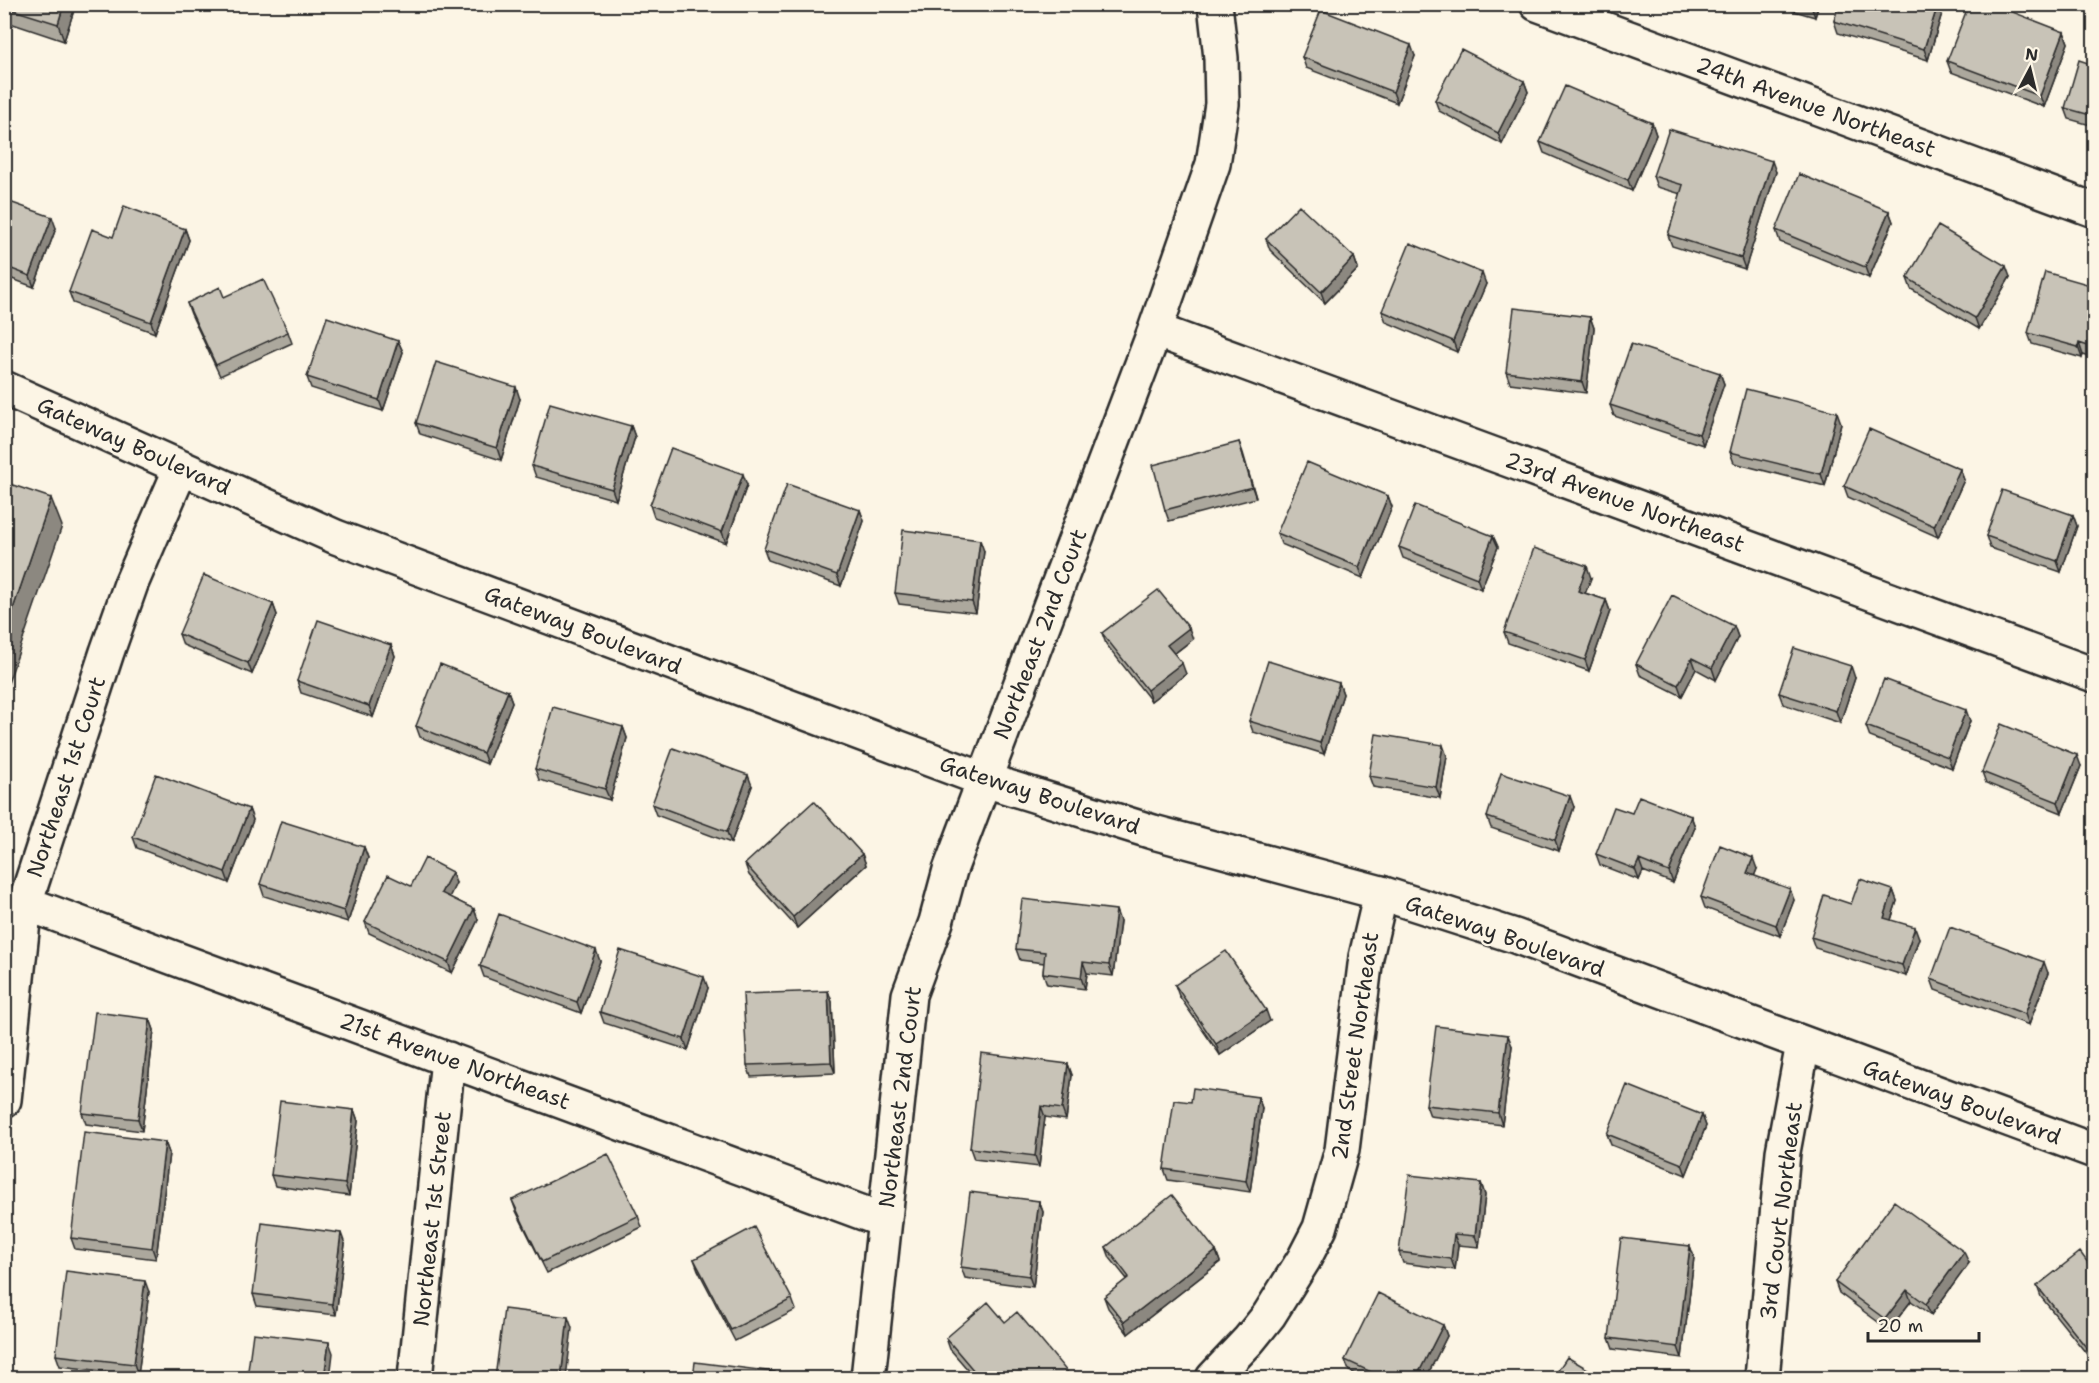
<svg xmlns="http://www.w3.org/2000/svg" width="2099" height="1383" viewBox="0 0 2099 1383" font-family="'Shantell Sans',sans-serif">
	<rect width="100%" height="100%" fill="#fcf5e5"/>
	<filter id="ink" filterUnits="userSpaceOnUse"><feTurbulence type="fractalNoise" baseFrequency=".0167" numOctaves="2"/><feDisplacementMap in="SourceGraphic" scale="12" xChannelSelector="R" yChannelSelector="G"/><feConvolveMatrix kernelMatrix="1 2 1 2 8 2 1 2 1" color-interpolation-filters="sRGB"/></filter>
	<g filter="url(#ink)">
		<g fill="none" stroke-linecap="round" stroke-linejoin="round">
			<defs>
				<path id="minor" d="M1537,4L2094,210
					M1155,330L2094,675
					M25,903L885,1221
					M4,1100L25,903L107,652L131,584L181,468
					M415,1378L448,1059
					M868,1378L909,995L936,922L950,870L1155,330L1213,164L1222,104L1221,58L1215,4
					M1213,1378L1249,1340L1269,1315L1304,1259L1320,1228L1342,1150L1366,957L1381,893
					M1762,1378L1783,1152L1803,1044"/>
				<path id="major" d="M4,388L336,537L985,780L1153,832L1381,893L1515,936L2094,1151"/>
			</defs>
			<!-- minor casing -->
			<use href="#minor" stroke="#2b2b2b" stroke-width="38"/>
			<!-- major casing -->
			<use href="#major" stroke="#2b2b2b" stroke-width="38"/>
			<!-- minor -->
			<use href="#minor" stroke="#fcf5e5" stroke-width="33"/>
			<!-- major -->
			<use href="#major" stroke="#fcf5e5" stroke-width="33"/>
		</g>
		<!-- wall -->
		<path fill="#aca89d" stroke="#2b2b2b" stroke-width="1.5" d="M4,4H76L64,41L4,21Z
			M1770,4H1819L1815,17Z
			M1839,4H1939L1942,13L1928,60L1838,33L1834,21Z
			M2064,32L2068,43L2044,107L1951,72L1947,61Z
			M1415,56L1397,103L1306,68L1302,57Z
			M2094,65V126L2069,119L2065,108Z
			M1524,81L1528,92L1502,144L1439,111L1435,100Z
			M1652,123L1656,135L1632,191L1544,153L1540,142Z
			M1776,172L1745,269L1672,246L1668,235L1681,194L1657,187L1653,176Z
			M4,200L56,228L34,287L4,276Z
			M1889,211L1893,222L1869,278L1780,242L1776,230Z
			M185,229L189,240L155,333L73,303L69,292L113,237Z
			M1266,239L1354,257L1358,269L1325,303L1270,250Z
			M2010,277L1979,329L1911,289L1907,278Z
			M1486,284L1457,352L1386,322L1382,311Z
			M2094,286V358L2083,355L2082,358L2032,344L2028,333Z
			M224,297L288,332L292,343L220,376L191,314L187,303Z
			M1590,317L1594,328L1586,393L1510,383L1506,372Z
			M398,341L403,352L383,411L311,388L307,377Z
			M1720,373L1724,384L1703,445L1614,416L1610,405Z
			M520,399L501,460L420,434L416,423Z
			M1841,423L1825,486L1734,463L1730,452Z
			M631,426L635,437L616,500L536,477L532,466Z
			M1239,442L1256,498L1169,521L1165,510Z
			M1960,469L1964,480L1938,537L1848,497L1844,486Z
			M747,485L726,543L654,517L650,505Z
			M1388,496L1392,507L1363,578L1281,544L1277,533Z
			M860,510L864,521L841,586L768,560L764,549Z
			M2073,515L2077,526L2061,572L1990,548L1986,536Z
			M1493,536L1498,547L1481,589L1403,558L1399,547Z
			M984,551L976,613L899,604L895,593Z
			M1591,578L1585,593L1606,600L1610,611L1589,671L1508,643L1504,632Z
			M273,604L277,615L252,674L183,645L179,634Z
			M1734,626L1738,637L1716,680L1696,669L1682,696L1640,675L1636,664Z
			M1102,633L1193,639L1174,654L1186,674L1151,701L1106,644Z
			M391,645L395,656L373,717L301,693L297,681Z
			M1855,678L1840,723L1783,704L1779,693Z
			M1339,683L1343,694L1324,754L1253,732L1249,721Z
			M508,691L512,702L487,764L420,737L416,726Z
			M1970,721L1952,768L1870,737L1866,726Z
			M623,727L627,738L610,800L539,780L535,769Z
			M1447,756L1440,798L1373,787L1369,776Z
			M2081,766L2062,813L1986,783L1982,772Z
			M752,786L731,843L656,815L652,804Z
			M1574,807L1559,851L1491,828L1487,817Z
			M249,809L253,820L229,883L137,848L133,837Z
			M1632,813L1691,816L1695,827L1673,883L1643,871L1639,880L1600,865L1596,854Z
			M364,847L368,858L348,922L264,896L260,884Z
			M862,854L866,865L797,928L749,875L745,864Z
			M1757,869L1754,876L1794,900L1780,936L1705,908L1701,897Z
			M456,883L449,897L474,909L478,920L452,973L369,933L365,922L411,886Z
			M1893,890L1897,901L1891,920L1919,938L1906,976L1815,948L1811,937L1851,904Z
			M1120,921L1113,976L1087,973L1085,989L1047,984L1043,973L1044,963L1020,960L1016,949Z
			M600,961L581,1013L484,977L480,966Z
			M2048,973L2029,1025L1935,990L1931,979Z
			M1175,985L1270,1021L1220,1055L1179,996Z
			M708,988L688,1050L604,1023L600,1012Z
			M828,991L832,1002L835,1073L751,1077L747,1065Z
			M150,1019L154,1030L142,1131L86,1124L82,1113Z
			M1512,1046L1502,1125L1430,1116L1426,1105Z
			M1068,1064L1072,1075L1066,1120L1045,1117L1039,1167L974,1159L970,1148Z
			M1258,1097L1262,1108L1250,1192L1168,1180L1164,1169L1191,1102Z
			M354,1110L358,1121L349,1196L275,1186L271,1175Z
			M1702,1115L1706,1126L1686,1175L1611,1145L1607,1134Z
			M165,1142L169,1153L156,1259L75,1249L71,1238Z
			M1481,1183L1485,1195L1479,1247L1458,1245L1455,1270L1403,1263L1399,1252Z
			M512,1200L638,1216L642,1227L547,1273L516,1211Z
			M1039,1201L1043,1212L1033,1287L965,1278L961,1267Z
			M345,1244L336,1315L257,1306L253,1294Z
			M1690,1246L1694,1257L1682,1358L1613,1349L1609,1338Z
			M1106,1247L1216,1251L1220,1262L1128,1334L1108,1308L1104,1297L1127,1279L1110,1258Z
			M694,1259L792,1299L796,1310L735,1341L698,1270Z
			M1969,1263L1931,1315L1911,1301L1889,1330L1839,1293L1835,1282Z
			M2094,1271V1363L2041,1297L2037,1286Z
			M149,1292L138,1375L60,1366L56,1355Z
			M1443,1325L1447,1336L1426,1378H1365L1349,1371L1345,1360Z
			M946,1338L1069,1374L1071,1378H975L950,1349Z"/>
		<!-- shaded-wall -->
		<path fill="#8c8880" stroke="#2b2b2b" stroke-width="1.5" d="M64,4H76L64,41L58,24Z
			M1812,4H1819L1815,17L1811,6Z
			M1938,4H1939L1942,13L1928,60L1924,49Z
			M2064,32L2068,43L2044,107L2040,96Z
			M1411,45L1415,56L1397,103L1393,92Z
			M1524,81L1528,92L1502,144L1498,133Z
			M1652,123L1656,135L1632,191L1628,180Z
			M1772,161L1776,172L1745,269L1741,258Z
			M1889,211L1893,222L1869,278L1865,267Z
			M52,217L56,228L34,287L30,276Z
			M185,229L189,240L155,333L151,322Z
			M1354,257L1358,269L1325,303L1321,292Z
			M2006,266L2010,277L1979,329L1975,318Z
			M1482,273L1486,284L1457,352L1453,341Z
			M1590,317L1594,328L1586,393L1582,382Z
			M398,341L403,352L383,411L379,400Z
			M2079,343L2083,355L2082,358L2078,347Z
			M1720,373L1724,384L1703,445L1699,434Z
			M516,387L520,399L501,460L497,448Z
			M1837,412L1841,423L1825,486L1821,474Z
			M631,426L635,437L616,500L612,489Z
			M1239,442L1243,453L1256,498L1252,487Z
			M1960,469L1964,480L1938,537L1934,526Z
			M743,474L747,485L726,543L722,532Z
			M1388,496L1392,507L1363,578L1359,567Z
			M51,498L62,526L4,695V635Z
			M860,510L864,521L841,586L837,575Z
			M2073,515L2077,526L2061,572L2057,561Z
			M1493,536L1498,547L1481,589L1477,578Z
			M980,540L984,551L976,613L972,602Z
			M1587,566L1591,578L1582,602L1578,591Z
			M1606,600L1610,611L1589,671L1585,660Z
			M273,604L277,615L252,674L248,663Z
			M1734,626L1738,637L1716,680L1712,668Z
			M1189,628L1193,639L1171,656L1167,645Z
			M391,645L395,656L373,717L369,706Z
			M1692,658L1696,669L1682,696L1678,685Z
			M1182,663L1186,674L1151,701L1147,690Z
			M1851,666L1855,678L1840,723L1836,711Z
			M1339,683L1343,694L1324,754L1320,743Z
			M508,691L512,702L487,764L483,753Z
			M1966,710L1970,721L1952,768L1948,757Z
			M623,727L627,738L610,800L605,789Z
			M1443,745L1447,756L1440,798L1436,787Z
			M2077,755L2081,766L2062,813L2058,802Z
			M748,775L752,786L731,843L727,832Z
			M1570,796L1574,807L1559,851L1555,840Z
			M249,809L253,820L229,883L225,872Z
			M1691,816L1695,827L1673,883L1669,872Z
			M364,847L368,858L348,922L344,911Z
			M862,854L866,865L797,928L793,917Z
			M1753,858L1757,869L1751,884L1747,873Z
			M1639,860L1643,871L1639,880L1635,869Z
			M452,872L456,883L446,904L441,893Z
			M1790,889L1794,900L1780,936L1776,925Z
			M1893,890L1897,901L1888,929L1884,918Z
			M474,909L478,920L452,973L448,962Z
			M1116,910L1120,921L1113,976L1109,965Z
			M1915,927L1919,938L1906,976L1902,965Z
			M596,950L600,961L581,1013L577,1002Z
			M1083,962L1087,973L1085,989L1081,978Z
			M2044,962L2048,973L2029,1025L2025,1014Z
			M704,977L708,988L688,1050L684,1039Z
			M828,991L832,1002L835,1073L831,1062Z
			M1266,1010L1270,1021L1220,1055L1216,1044Z
			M150,1019L154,1030L142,1131L138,1119Z
			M1508,1035L1512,1046L1502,1125L1498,1113Z
			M1068,1064L1072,1075L1066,1120L1062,1109Z
			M1258,1097L1262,1108L1250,1192L1246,1181Z
			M1041,1106L1045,1117L1039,1167L1035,1156Z
			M354,1110L358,1121L349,1196L345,1184Z
			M1702,1115L1706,1126L1686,1175L1682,1164Z
			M165,1142L169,1153L156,1259L152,1248Z
			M1481,1183L1485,1195L1479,1247L1475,1236Z
			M1039,1201L1043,1212L1033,1287L1029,1276Z
			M341,1233L345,1244L336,1315L332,1304Z
			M1454,1234L1458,1245L1455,1270L1451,1259Z
			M1690,1246L1694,1257L1682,1358L1678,1347Z
			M1216,1251L1220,1262L1128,1334L1124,1322Z
			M1964,1252L1969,1263L1931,1315L1926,1304Z
			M145,1281L149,1292L138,1375L134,1364Z
			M1907,1290L1911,1301L1889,1330L1885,1319Z
			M568,1317L572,1328L566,1378H561Z
			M1443,1325L1447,1336L1426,1378H1416Z
			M329,1342L333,1353L330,1378H324Z
			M1069,1374L1071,1378H1063Z"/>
		<!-- building -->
		<path fill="#c8c3b7" stroke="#2b2b2b" stroke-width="1.5" d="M4,4H64L58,24L4,7Z
			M1839,4H1938L1924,49L1834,21Z
			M1969,4H1992L2064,32L2040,96L1947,61Z
			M1321,10L1411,45L1393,92L1302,57Z
			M1461,49L1524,81L1498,133L1435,100Z
			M2079,60L2094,65V116L2065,108Z
			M1565,86L1652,123L1628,180L1540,142Z
			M1669,129L1772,161L1741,258L1668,235L1683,185L1653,176Z
			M1799,174L1889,211L1865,267L1776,230Z
			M4,200L52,217L30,276L4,266Z
			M1299,205L1354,257L1321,292L1266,239Z
			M124,206L185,229L151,322L69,292L92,229L113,237Z
			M1938,226L2006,266L1975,318L1907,278Z
			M1410,243L1482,273L1453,341L1382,311Z
			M2045,272L2094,286V348L2079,343L2078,347L2028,333Z
			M263,279L288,332L216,365L187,303L220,287L224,297Z
			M1514,308L1590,317L1582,382L1506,372Z
			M327,317L398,341L379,400L307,377Z
			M1631,344L1720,373L1699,434L1610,405Z
			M436,362L516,387L497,448L416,423Z
			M1746,389L1837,412L1821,474L1730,452Z
			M550,403L631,426L612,489L532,466Z
			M1869,429L1960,469L1934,526L1844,486Z
			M1239,442L1252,487L1165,510L1153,465Z
			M671,448L743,474L722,532L650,505Z
			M1307,462L1388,496L1359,567L1277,533Z
			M4,482L51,498L4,635Z
			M787,484L860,510L837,575L764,549Z
			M2002,490L2073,515L2057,561L1986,536Z
			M1415,505L1493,536L1477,578L1399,547Z
			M903,530L980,540L972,602L895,593Z
			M1534,548L1587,566L1578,591L1606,600L1585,660L1504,632Z
			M204,575L273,604L248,663L179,634Z
			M1158,590L1189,628L1167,645L1182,663L1147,690L1102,633Z
			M1672,595L1734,626L1712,668L1692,658L1678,685L1636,664Z
			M318,620L391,645L369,706L297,681Z
			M1794,648L1851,666L1836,711L1779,693Z
			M1268,661L1339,683L1320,743L1249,721Z
			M440,664L508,691L483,753L416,726Z
			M1884,679L1966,710L1948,757L1866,726Z
			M553,707L623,727L605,789L535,769Z
			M2001,724L2077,755L2058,802L1982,772Z
			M1376,734L1443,745L1436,787L1369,776Z
			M673,748L748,775L727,832L652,804Z
			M1501,773L1570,796L1555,840L1487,817Z
			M156,774L249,809L225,872L133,837Z
			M1639,796L1691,816L1669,872L1639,860L1635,869L1596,854L1614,807L1632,813Z
			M814,801L862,854L793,917L745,864Z
			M281,821L364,847L344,911L260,884Z
			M1720,845L1753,858L1747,873L1790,889L1776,925L1701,897Z
			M425,858L452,872L441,893L474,909L448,962L365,922L388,875L411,886Z
			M1860,879L1893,890L1884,918L1915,927L1902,965L1811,937L1824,895L1851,904Z
			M1022,899L1116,910L1109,965L1083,962L1081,978L1043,973L1045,952L1016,949Z
			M499,914L596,950L577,1002L480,966Z
			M1950,927L2044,962L2025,1014L1931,979Z
			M620,950L704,977L684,1039L600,1012Z
			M1226,951L1266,1010L1216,1044L1175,985Z
			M828,991L831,1062L747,1065L743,994Z
			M95,1012L150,1019L138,1119L82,1113Z
			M1436,1026L1508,1035L1498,1113L1426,1105Z
			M981,1053L1068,1064L1062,1109L1041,1106L1035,1156L970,1148Z
			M1627,1085L1702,1115L1682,1164L1607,1134Z
			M1193,1088L1258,1097L1246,1181L1164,1169L1174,1100L1191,1102Z
			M280,1101L354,1110L345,1184L271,1175Z
			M84,1132L165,1142L152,1248L71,1238Z
			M608,1154L638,1216L542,1262L512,1200Z
			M1409,1175L1481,1183L1475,1236L1454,1234L1451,1259L1399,1252Z
			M970,1192L1039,1201L1029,1276L961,1267Z
			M1172,1195L1216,1251L1124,1322L1104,1297L1129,1277L1106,1247Z
			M1894,1201L1964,1252L1926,1304L1907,1290L1885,1319L1835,1282Z
			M262,1223L341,1233L332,1304L253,1294Z
			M754,1227L792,1299L731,1330L694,1259Z
			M1621,1238L1690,1246L1678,1347L1609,1338Z
			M2080,1252L2094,1271V1357L2037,1286Z
			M66,1271L145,1281L134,1364L56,1355Z
			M1378,1293L1443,1325L1416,1378H1384L1345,1360Z
			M988,1302L1005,1322L1017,1312L1069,1374L1063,1378H980L946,1338Z
			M504,1309L568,1317L561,1378H495Z
			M253,1333L329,1342L324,1378H247Z
			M1567,1357L1603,1378H1553Z
			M695,1362L775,1372V1378H693Z
			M1840,1375L1866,1378H1840Z"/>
	</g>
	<g text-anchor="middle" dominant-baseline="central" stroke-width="4.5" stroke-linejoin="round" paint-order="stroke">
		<!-- street labels -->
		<g font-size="22" fill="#2b2b2b" stroke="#fcf5e5">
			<text transform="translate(1816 107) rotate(20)">24th Avenue Northeast</text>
			<text transform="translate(134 446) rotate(24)">Gateway Boulevard</text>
			<text transform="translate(1625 502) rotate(20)">23rd Avenue Northeast</text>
			<text transform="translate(583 630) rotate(21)">Gateway Boulevard</text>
			<text transform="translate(1040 634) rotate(-69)">Northeast 2nd Court</text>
			<text transform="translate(66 777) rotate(-72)">Northeast 1st Court</text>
			<text transform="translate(1040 795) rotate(18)">Gateway Boulevard</text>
			<text transform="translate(1505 936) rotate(19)">Gateway Boulevard</text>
			<text transform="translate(1355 1046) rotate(-82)">2nd Street Northeast</text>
			<text transform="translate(455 1061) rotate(20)">21st Avenue Northeast</text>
			<text transform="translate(900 1097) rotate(-83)">Northeast 2nd Court</text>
			<text transform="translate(1962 1102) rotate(20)">Gateway Boulevard</text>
			<text transform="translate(1781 1211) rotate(-83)">3rd Court Northeast</text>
			<text transform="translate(432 1219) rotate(-84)">Northeast 1st Street</text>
		</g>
	</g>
	<!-- margin -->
	<rect width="2099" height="1383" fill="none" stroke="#fcf5e5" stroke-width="24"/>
	<rect x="12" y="12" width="2075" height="1359" fill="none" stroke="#2b2b2b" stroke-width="2" filter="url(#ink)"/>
	<!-- north arrow -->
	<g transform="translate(2030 69) rotate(7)" stroke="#fcf5e5" stroke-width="4.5" paint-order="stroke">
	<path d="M0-4.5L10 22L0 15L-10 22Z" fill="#2b2b2b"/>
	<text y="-9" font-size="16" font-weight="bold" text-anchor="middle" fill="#2b2b2b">N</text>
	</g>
	<!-- scale -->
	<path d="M1868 1332v9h111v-9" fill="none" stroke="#2b2b2b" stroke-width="3"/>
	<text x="1877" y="1332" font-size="18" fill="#2b2b2b" stroke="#fcf5e5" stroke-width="4.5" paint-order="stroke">20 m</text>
</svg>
